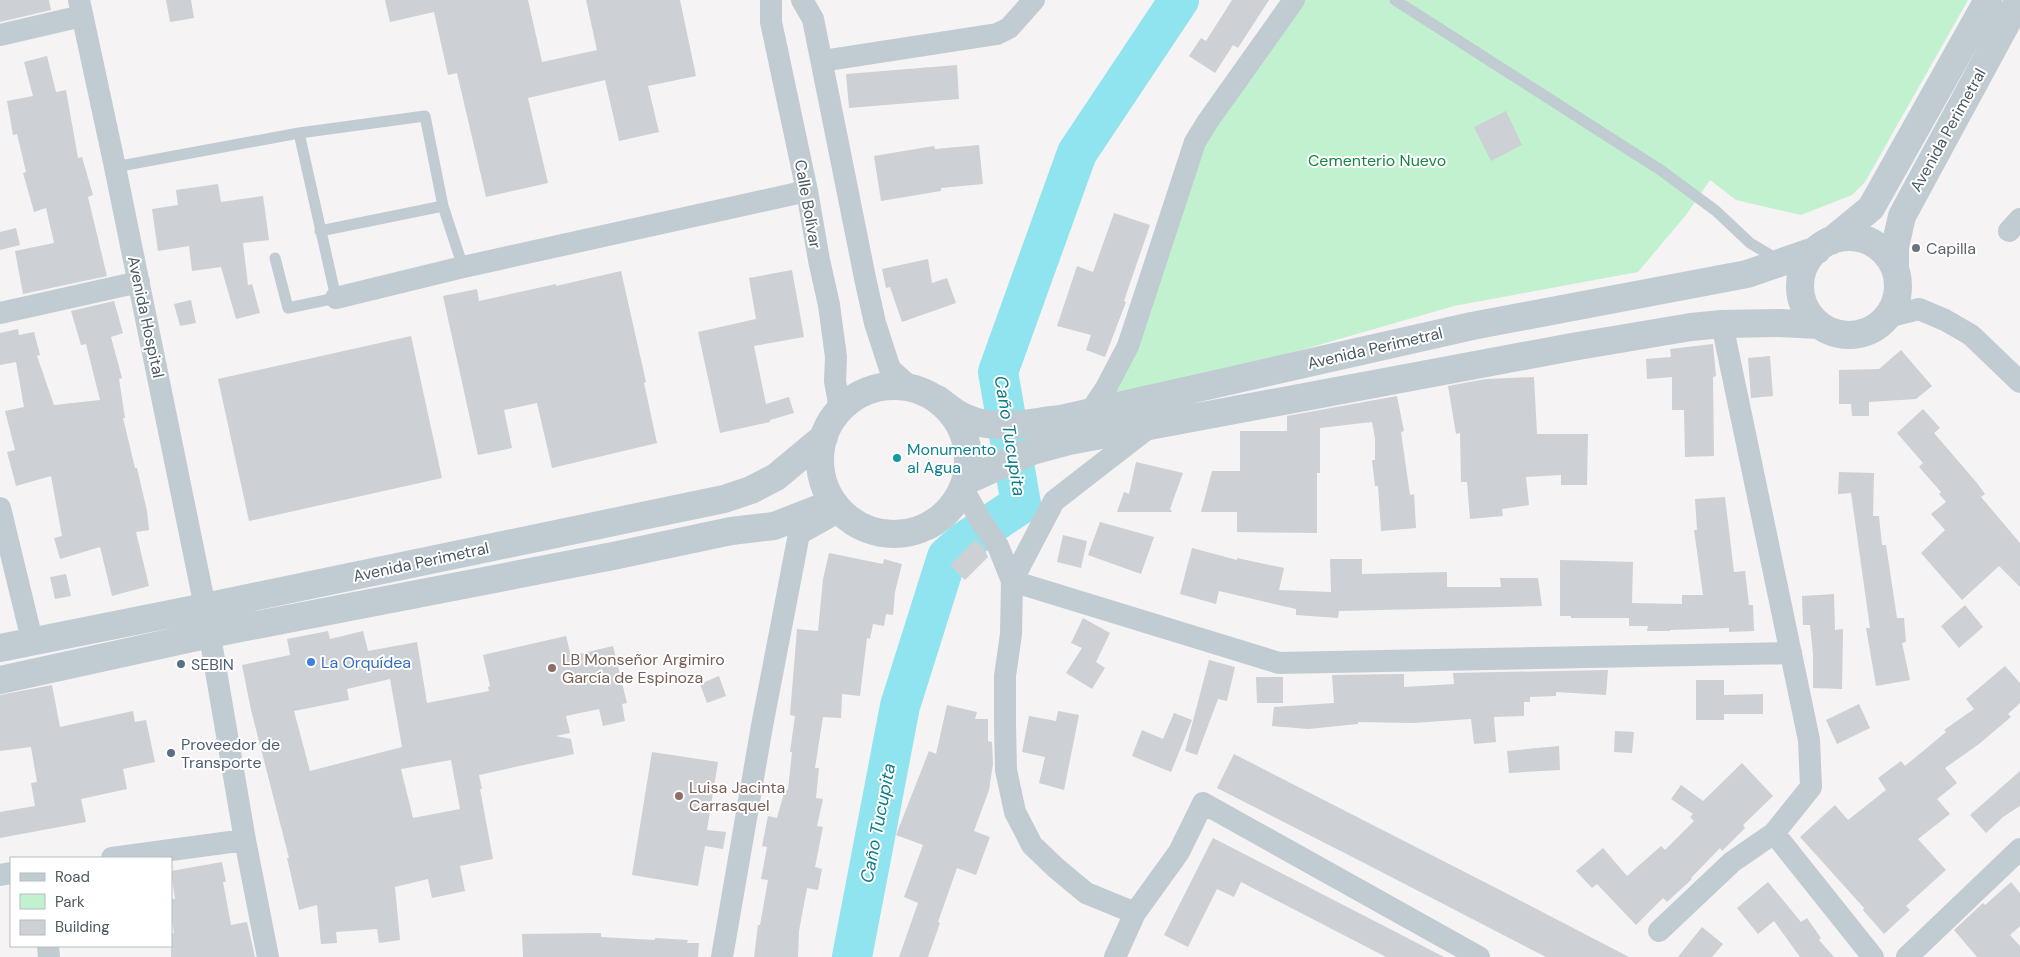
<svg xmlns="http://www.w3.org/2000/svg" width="2020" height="957" viewBox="0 0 2020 957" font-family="'DM Sans',sans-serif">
	<rect width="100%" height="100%" fill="#f5f3f3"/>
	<!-- green -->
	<path fill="#c2f1d0" d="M1294,0H1968L1865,182L1852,195L1801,215L1736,200L1710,180L1686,215L1638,272L1454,306L1090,411L1187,169Z"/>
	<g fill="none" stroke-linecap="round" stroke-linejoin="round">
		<!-- river -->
		<path stroke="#8fe4ef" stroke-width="40" d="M852,957L900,706L947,557L964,542L1021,504L998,372L1077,153L1179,0"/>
	</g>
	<!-- building -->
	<path fill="#cdd0d5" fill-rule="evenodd" d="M0,0H49L51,10L0,22Z
		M166,0H191L194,18L170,22Z
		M385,0H528L542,62L597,50L586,0H680L696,76L648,86L659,132L619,141L605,80L528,98L548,183L486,197L457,73L448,75L434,12L390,22Z
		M1232,0H1269L1238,48L1233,45L1215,73L1189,56L1201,38L1206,41Z
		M47,56L56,92L66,90L78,158L82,157L93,195L88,197L107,276L23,294L15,251L54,243L46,208L34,212L23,173L26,172L17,134L13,135L7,101L33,96L24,62Z
		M957,65L959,99L849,108L846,74Z
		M1506,111L1522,145L1491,161L1474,127Z
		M979,145L983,184L941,188V191L881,201L874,156L934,146L935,149Z
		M218,184L221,202L263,196L269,240L243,243L248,285L252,284L260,313L236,319L221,267L192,271L189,246L158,251L152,209L178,205L176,190Z
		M1114,213L1150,225L1124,301L1126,302L1105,357L1086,350L1091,335L1057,326L1077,266L1093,272Z
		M16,228L20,245L0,250V232Z
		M928,259L932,283L947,278L956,303L902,322L890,287L886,288L882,269Z
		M792,270L804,337L754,346L766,404L789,397L794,413L770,420V422L720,433L698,332L756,319L749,278Z
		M621,271L646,382L644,383L657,443L552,468L537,403L504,410L512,448L478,455L443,296L477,289L479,301L556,284V286Z
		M191,300L196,323L180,326L174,304Z
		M114,301L123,333L111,337L122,378L119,379L125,418H123L135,468H137L147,511L149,530L136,532L149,586L112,596L100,547L60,559L54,538L62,536L51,476L16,486L7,452L15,450L5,411L24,407L16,362L0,365V333L18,329L19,335L34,332L40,355L37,356L54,405L100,400L86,344L81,345L71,311Z
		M411,336L442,478L249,521L218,379Z
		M1713,344L1716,376L1713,377L1714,456L1685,457L1684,410H1672V377L1647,379L1646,359L1671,357L1670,349Z
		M1901,350L1932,386L1916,399L1869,402V416H1852L1851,404H1839V370L1879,369Z
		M1770,356L1773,396L1751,398L1748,358Z
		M1534,377L1537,434H1588L1587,485H1561V475L1526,477L1529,505L1502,509L1503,516L1470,519L1467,482H1461L1460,433L1456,434L1448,386L1486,379Z
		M1397,396L1404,431L1401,432L1410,495L1414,494L1416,528L1381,531L1378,486H1375L1372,460H1375V438L1372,422L1320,428V473H1317V533L1237,532V512H1201L1212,471H1240V431H1287V416Z
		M1923,409L1940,428L1934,433L1977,483L1985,494L1981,497L2020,543V587L1999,566L1962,600L1921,553L1945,530L1931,514L1946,502L1939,494L1941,492L1919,467L1923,463L1897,433Z
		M1136,462L1183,473L1170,509L1172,512H1117L1124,492L1129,494Z
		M1839,472L1874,473L1873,516H1879L1882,545H1886L1897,618H1904L1906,642L1902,643L1910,680L1876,686L1866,628H1870L1851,493L1838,494Z
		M1725,497L1734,572L1745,571L1749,605H1753L1754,631L1729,632V628L1670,630V631H1647L1648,626H1629V618H1571V616H1560V560L1633,562L1632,603L1682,604V595H1703L1694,530H1697L1695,499Z
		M1100,522L1154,537L1141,574L1088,555Z
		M1063,535L1087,541L1081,568L1057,562Z
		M975,540L984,548L988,557L965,580L950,565Z
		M1192,548L1237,560V558L1284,568L1279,590L1331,592L1330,559H1362V574L1447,572V587H1501L1500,578H1538L1542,606L1339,611L1338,618L1296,615V609L1219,591L1216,604L1180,594Z
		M829,553L883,564L884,559L902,564L895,592L893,615L886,614L884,626L873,624L870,639L867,638L860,696L842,694L841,718L823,717L815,768H819L816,798L823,799L817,826L823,827L815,867L822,869L818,890L807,888L799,931L798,957H754L758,925H760L768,880L761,879L767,847L762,846L768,816L777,818L785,789L788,790L792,752H790L795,716L790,715L797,629L818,631L823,579Z
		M66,574L71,596L55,599L50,577Z
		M1834,594L1835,630L1843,629L1842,689L1813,688V654L1810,625H1803L1802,596Z
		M1965,605L1983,627L1959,648L1941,626Z
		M1083,618L1110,633L1096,662L1105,668L1092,689L1066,673L1082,648L1071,643Z
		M328,631L330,639L363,631L368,651L417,642L427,703L489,691L488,687L490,686L483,655L566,636L571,656L613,646L627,703L622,704L625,721L603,726L599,709L566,716L570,733L556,736L571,739L574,754L479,775L482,789H480L493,859L460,866L465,891L432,898L428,879L395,887L400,940L379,943L377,929L336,932L337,943L321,944L317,905L299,910L287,858H289L251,710L242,665L290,655L287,639ZM390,679L402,747L310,771L294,711L349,700L347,689ZM451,760L460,809L413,818L401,769Z
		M1209,660L1235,667L1227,701L1218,699L1197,755L1185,751Z
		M2005,666L2020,683V703L2008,714L2011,717L1979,744L1945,768L1957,783L1937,799L1950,814L1918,839L1946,870L1906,906L1910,910L1884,934L1863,910L1864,908L1800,837L1835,805L1848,820L1886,790L1878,778L1901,761L1905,766L1946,732L1944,730L1974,709L1966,699Z
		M1608,670L1606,695L1556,692V696L1530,697V702H1524V716L1494,717L1496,742L1474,744L1471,719L1413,723L1358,722V724L1308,729L1272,726L1274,707L1334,703L1332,675L1404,674V687L1454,684L1453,673Z
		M719,676L726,696L707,703L700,684Z
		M1256,677H1283V703H1257Z
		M1696,680H1724V695L1763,694V714H1724V720H1696Z
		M52,685L60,727L133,711L135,722L146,720L155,762L123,769L127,789L81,799L86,822L0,838V812L35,806L31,783L37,782L31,747L0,751V695Z
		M1859,704L1870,728L1837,744L1826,720Z
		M947,705L977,712L975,719H988V741L992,742L993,764L989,790L974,831L990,837L976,875L957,868L938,922L940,923L928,957H899L918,903L904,897L923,845L896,835L929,751L936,754Z
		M1058,711L1079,715L1064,790L1039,783L1045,757L1022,752L1029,716L1056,721Z
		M1174,713L1192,720L1171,772L1132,756L1142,730L1163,739Z
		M1615,731L1634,732L1632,753L1614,752Z
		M1559,746L1560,770L1509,773L1507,751Z
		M652,752L718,762L707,830L726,832L723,849L705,846L698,886L632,875Z
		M1234,754L1498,889L1629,957H1546L1370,866L1217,788Z
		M1742,763L1773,796L1743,825L1745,828L1722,851L1720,848L1691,878L1692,879L1667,902L1663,898L1636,925L1597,884L1592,888L1576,871L1603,848L1627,876L1661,846L1665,850L1694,821L1690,817L1693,814L1671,799L1681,785L1703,801Z
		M2020,771V806L2003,817L1986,833L1970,815Z
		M1213,838L1390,929L1444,957H1386L1241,882L1234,897L1217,889L1188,947L1164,935Z
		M222,862L226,882H223L231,925L247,922L255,957H171V934L174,933L171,916V899H175L171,871Z
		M1768,882L1801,922L1807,918L1821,938L1819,940L1834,957H1800L1774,921L1758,934L1737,908Z
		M2011,882L2020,893V926L2010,935L2020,946V957H1977L1954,930L1983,903L1985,905Z
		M1702,927L1723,944L1712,957H1678Z
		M601,933V937L655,940V938L688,940L687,943H699L698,957H523L522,934Z"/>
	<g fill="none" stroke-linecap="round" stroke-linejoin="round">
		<!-- service -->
		<path stroke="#c1cbd2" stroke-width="11" d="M1395,0L1662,171L1716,211L1750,243L1780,261
			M115,167L299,133L425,116L443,206L463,267
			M320,231L443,206
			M275,258L288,308L336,298L299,133"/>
		<!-- minor -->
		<path stroke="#c1cbd2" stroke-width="22" d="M79,0L115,167L205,607L245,840L268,957
			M771,0V22L807,191L819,260L829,305L836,357L835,381L840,409
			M802,0L813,19L865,278L875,323L890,369L910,387
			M0,35L82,16
			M822,61L997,34L1009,28L1034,0
			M2009,231L2020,219
			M336,298L463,267L807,191
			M0,313L139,282
			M1887,317L1919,309L1945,320L1971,335L2020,382
			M1090,412L1106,388L1128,346L1195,142L1208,121L1294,0
			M1152,425L1054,501L1012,581L1279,663L1791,653
			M963,489L981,521L998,546L1012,581L1011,634L1005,676V725L1006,770L1015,812L1032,845L1056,868L1086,893L1135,913
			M0,508L32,640
			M1774,833L1873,957
			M112,858L245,840
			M0,875L11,873
			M1659,931L1732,862L1774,833L1811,787L1809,740L1722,324
			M48,946L49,957
			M722,957L762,726L799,534L840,511
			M1115,957L1135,913L1179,852L1203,803L1479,957
			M1907,957L2020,849"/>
		<!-- tertiary -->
		<path stroke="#c1cbd2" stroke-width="28" d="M1800 286a49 49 0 1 1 98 0a49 49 0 1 1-98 0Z
			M1831,241L1871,208L1988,0
			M1895,266V247L1902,216L2019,0
			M820 460a74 74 0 1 1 148 0a74 74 0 1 1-148 0Z
			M937,399C946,405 955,414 966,418C996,432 1029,422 1061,419L1472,326L1747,274L1817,250
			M966,481L1032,451L1069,441L1572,347L1691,327L1722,324L1779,323L1819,325
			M0,648L205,607L724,499L751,490L776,477L824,437
			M0,680L210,634L613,556L731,531L774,526L833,503"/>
	</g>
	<!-- markers -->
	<circle fill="#6b7280" stroke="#fff" stroke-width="2" cx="1916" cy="248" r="5"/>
	<circle fill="#0f9aa8" stroke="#fff" stroke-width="2" cx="897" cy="458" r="5"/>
	<circle fill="#3f7fe0" stroke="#fff" stroke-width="2" cx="311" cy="662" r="5"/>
	<g fill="#5c6f8a" stroke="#fff" stroke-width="2">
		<circle cx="181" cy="664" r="5"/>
		<circle cx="171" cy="753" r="5"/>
	</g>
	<g fill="#8d6e63" stroke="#fff" stroke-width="2">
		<circle cx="552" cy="668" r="5"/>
		<circle cx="679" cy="796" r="5"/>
	</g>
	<g text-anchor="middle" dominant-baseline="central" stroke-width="4" stroke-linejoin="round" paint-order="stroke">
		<!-- street labels -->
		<g font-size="16" fill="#4a5861" stroke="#fff">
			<text transform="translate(1948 130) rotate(-61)">Avenida Perimetral</text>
			<text transform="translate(808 204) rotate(80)">Calle Bolívar</text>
			<text transform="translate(146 317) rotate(78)">Avenida Hospital</text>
			<text transform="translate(1375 348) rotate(-13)">Avenida Perimetral</text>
			<text transform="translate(421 562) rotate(-12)">Avenida Perimetral</text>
		</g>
		<!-- park labels -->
		<g font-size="16" fill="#168643" stroke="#fff">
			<text x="1377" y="160">Cementerio Nuevo</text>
		</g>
		<!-- worship labels -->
		<g font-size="16" fill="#5b616d" stroke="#fff" text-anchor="start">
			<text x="1926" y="248">Capilla</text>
		</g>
		<!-- culture labels -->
		<g font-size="16" fill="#0d838f" stroke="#fff" text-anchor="start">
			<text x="907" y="449">Monumento<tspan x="907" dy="18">al Agua</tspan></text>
		</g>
		<!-- education labels -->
		<g font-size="16" fill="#785e54" stroke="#fff" text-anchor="start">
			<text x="562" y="659">LB Monseñor Argimiro<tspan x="562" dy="18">García de Espinoza</tspan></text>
			<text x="689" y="787">Luisa Jacinta<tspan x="689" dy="18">Carrasquel</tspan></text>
		</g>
		<!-- shop labels -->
		<g font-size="16" fill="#366cbe" stroke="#fff" text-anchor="start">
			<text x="321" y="662">La Orquídea</text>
		</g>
		<!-- service labels -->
		<g font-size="16" fill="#4e5e75" stroke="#fff" text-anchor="start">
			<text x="191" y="664">SEBIN</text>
			<text x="181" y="744">Proveedor de<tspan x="181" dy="18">Transporte</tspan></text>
		</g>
		<!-- water labels -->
		<g font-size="18" font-style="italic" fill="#0c7d8b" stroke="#fff">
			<text transform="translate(1010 436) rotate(81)">Caño Tucupita</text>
			<text transform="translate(878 823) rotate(-79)">Caño Tucupita</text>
		</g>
	</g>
	<!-- legend -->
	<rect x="10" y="857" width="162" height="90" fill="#ffffff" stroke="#b7bcc0"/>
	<rect x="20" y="873" width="25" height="8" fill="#c1cbd2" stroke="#b7bcc0"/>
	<text x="55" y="882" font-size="15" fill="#4a5861">Road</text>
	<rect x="20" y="894" width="25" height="15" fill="#c2f1d0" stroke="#b7bcc0"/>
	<text x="55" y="907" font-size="15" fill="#4a5861">Park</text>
	<rect x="20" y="920" width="25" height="15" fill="#cdd0d5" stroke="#b7bcc0"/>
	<text x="55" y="932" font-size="15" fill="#4a5861">Building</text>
</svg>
